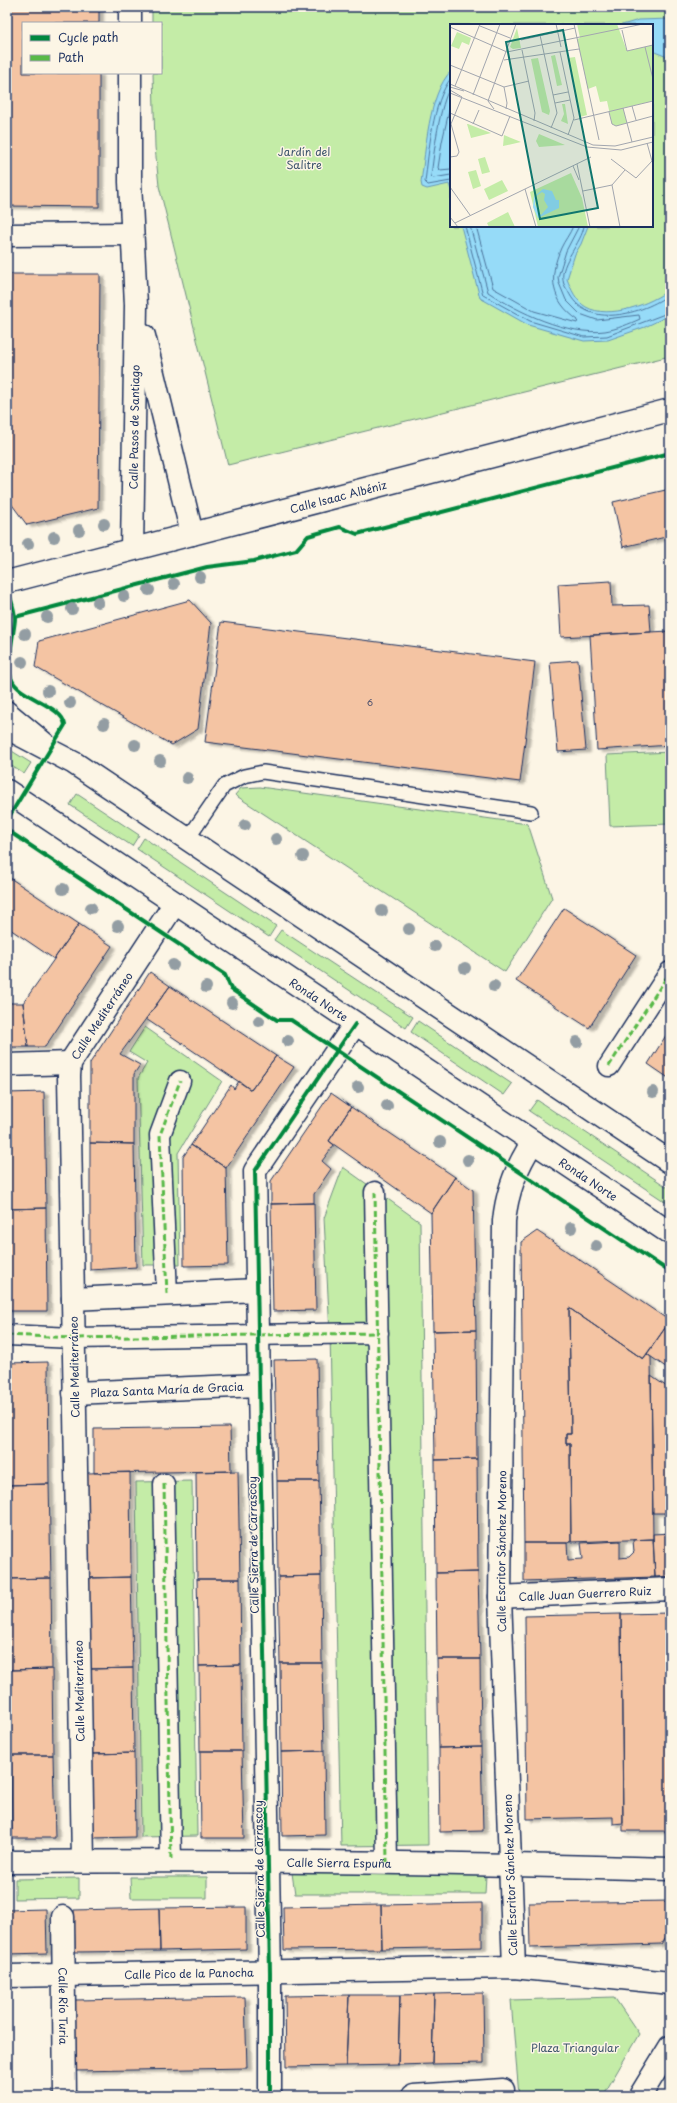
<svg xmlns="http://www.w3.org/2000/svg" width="677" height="2103" viewBox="0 0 677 2103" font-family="'Playpen Sans',sans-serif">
	<defs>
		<filter id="shadow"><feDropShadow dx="4.5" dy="2.5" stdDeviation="1" flood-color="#0004"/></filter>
	</defs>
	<rect width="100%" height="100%" fill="#fcf5e5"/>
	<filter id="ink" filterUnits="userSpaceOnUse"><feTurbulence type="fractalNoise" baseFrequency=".025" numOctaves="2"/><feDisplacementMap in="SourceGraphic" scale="8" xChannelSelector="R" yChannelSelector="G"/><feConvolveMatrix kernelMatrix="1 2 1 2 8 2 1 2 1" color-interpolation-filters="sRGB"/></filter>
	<g filter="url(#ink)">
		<!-- green -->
		<path fill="#c4eca7" stroke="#708e82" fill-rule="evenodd" d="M152,7H670V356L228,465L159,186L155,147L153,73H161V23H152ZM451,25H652V226H451Z
			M7,748L31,763L24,774L7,763Z
			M670,752V824L610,826L607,755Z
			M260,787L528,824L552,898L505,972L235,795L241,788Z
			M77,794L139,835L132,846L70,805Z
			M144,838L276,926L269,937L137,849Z
			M281,930L413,1017L406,1028L274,940Z
			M418,1021L512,1084L504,1095L411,1032Z
			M145,1027L222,1081L178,1153L180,1265H143L138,1078L147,1063L129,1052Z
			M537,1100L670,1189V1205L529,1111Z
			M343,1167L420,1222L428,1845L341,1846L330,1334L324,1218Z
			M192,1481L197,1836L141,1837L136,1482Z
			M292,1873L486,1875L485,1894H295Z
			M130,1877H207V1898H131Z
			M79,1878V1898L15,1899V1879Z
			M614,1997L639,2034L603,2096H519L511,2000Z"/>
		<!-- water -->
		<path fill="#96dbf8" stroke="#6596ba" d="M670,19V58L652,51V25H622L639,20Z
			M451,71V191L449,184L427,189L422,187L421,182C426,150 428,95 451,71Z
			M461,226H588L581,244L575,254L567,279C571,289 576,301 586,307C609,320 651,304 670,289V315L645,327L608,340L584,341L528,325L480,298Z"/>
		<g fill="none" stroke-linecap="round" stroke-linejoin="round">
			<!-- shore -->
			<path stroke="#4c749c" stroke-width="1" d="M451,78C432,103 429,151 425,182L428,185L451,181
				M451,86C439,104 434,154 431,176L433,178L451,175
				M451,102L442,142L438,168L440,170L451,169
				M465,226L483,295L530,321L584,337L607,336L670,312
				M470,226L488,292C518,312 568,336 605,331C617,329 629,324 640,319L639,315L597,320L580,314L566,300L559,283L558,277L566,251L579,226
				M476,226L493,288L534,311L577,323L578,320C551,301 548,278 561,248C564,241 570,234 573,226
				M584,226C582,243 560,262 563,280C563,284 566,288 568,291C586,331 643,314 670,294"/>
		</g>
		<!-- building -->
		<path fill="#f4c4a3" stroke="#1b2f5e" filter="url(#shadow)" d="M7,7H99V23H23V73H99V207L7,206Z
			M7,274H100L98,508L27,525L7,498Z
			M670,489V536L623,547L613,502Z
			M611,581L612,606L649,605L651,632L561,637L558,584Z
			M190,600L211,623L198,729L172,745L35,667L39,641Z
			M221,622L535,662L520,782L205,742Z
			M670,631V745L597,750L590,635Z
			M578,660L586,750L558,752L550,662Z
			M7,876L79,924L54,959L7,927Z
			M564,908L636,955L589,1028L516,981Z
			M79,924L112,946L45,1047H28L23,1003Z
			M150,972L170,986L120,1054L140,1065L134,1074V1144L90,1143V1063Z
			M170,986L276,1056L251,1090L146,1019Z
			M7,1003H23L28,1047H7Z
			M670,1029V1079L648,1064Z
			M276,1056L294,1067L226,1168L191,1145L231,1085L234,1089L239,1081L251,1090Z
			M44,1092L46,1208L7,1209V1093Z
			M331,1093L351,1107L329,1141L334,1145L322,1161L331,1169L314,1194V1203L271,1204V1181Z
			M351,1107L455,1177L431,1213L329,1141Z
			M90,1143L134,1144L136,1267L90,1270Z
			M191,1145L226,1168L228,1265L184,1266L183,1157Z
			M455,1177L473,1190L476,1330L433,1331L431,1213Z
			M314,1203L316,1310L273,1311L271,1204Z
			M46,1208L47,1311H7V1209Z
			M537,1231L670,1321L643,1359L569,1308L571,1434H566V1444H570L571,1542L567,1543H524L521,1242Z
			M569,1308L643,1359L647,1354L651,1357L653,1539L571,1542L570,1444H566V1434H571Z
			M670,1321V1370L647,1354Z
			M476,1330L477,1459L435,1460L433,1331Z
			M317,1359L319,1481H277L274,1360Z
			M48,1362L49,1484L7,1485V1363Z
			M651,1376L670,1389V1513H653Z
			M230,1427L231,1471L94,1473V1429Z
			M477,1459L478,1572L436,1573L435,1460Z
			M238,1471L240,1579H197L196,1472Z
			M130,1472L131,1577L89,1578L87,1473Z
			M277,1481H319L321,1576L278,1577Z
			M49,1484L51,1578L8,1579L7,1485Z
			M670,1533V1576L655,1577L653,1534Z
			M653,1539L655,1577L524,1581V1543H567L568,1560L583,1559L581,1543L620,1541V1558L629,1557L634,1552L633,1540Z
			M478,1572L480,1659H437L436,1573Z
			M321,1576L322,1663H280L278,1577Z
			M131,1577L133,1668L90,1669L89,1578Z
			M51,1578L52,1669L10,1670L8,1579Z
			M197,1579H240L241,1665L199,1666Z
			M670,1613V1831H623L621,1614Z
			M621,1614L623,1823L613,1824V1817L527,1819L525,1616Z
			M437,1659H480L481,1747L439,1748Z
			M280,1663H322L324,1751L281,1752Z
			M241,1665L242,1751H200L199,1666Z
			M133,1668L134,1753L92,1754L90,1669Z
			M52,1669L53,1755H11L10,1670Z
			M481,1747L483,1831L440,1832L439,1748Z
			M200,1751H242L244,1838H201Z
			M324,1751L325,1835L282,1836L281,1752Z
			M134,1753L135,1837L93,1838L92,1754Z
			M11,1755H53L55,1838H12Z
			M670,1901V1931L661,1944L530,1948L529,1903Z
			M482,1903V1947L382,1949L381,1905Z
			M381,1905L382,1949L284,1950L283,1907Z
			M246,1907V1949L160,1951L159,1908Z
			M159,1908L160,1951L75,1952L74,1910Z
			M46,1909L47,1953L7,1954V1910Z
			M483,1993L484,2063L432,2064L434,1994Z
			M434,1994L432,2064L398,2065L400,1995Z
			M349,1995H400L398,2065L346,2066Z
			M349,1995L346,2066L286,2067L285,1996Z
			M245,1997L247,2068L76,2071L75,2000Z"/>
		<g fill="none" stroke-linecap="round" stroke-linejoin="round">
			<defs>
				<path id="service" d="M7,707L48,741
					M187,840L224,786L244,776L263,772L531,812"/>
				<path id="pedestrian" d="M609,1066L670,972
					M375,1192L387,1862
					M167,1294L160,1135L180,1081
					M7,1335L73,1338L378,1333
					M164,1484L171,1861"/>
				<g id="minor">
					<path d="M130,7V23"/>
					<path d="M130,73V182L136,305L132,549"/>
					<path d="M7,235L132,234"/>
					<path d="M144,336L192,534"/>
					<path id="s1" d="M7,582L670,410"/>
					<path d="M7,1065L70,1063"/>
					<path d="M73,1299L257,1290"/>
					<path id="s2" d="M74,1393L259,1385"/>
					<path id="s3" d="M500,1597L670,1589"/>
					<path id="s4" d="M83,1861L69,1076L70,1063L175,903"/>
					<path id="s5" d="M7,1862C228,1860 449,1862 670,1869"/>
					<path id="s6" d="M63,1917L65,2096"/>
					<path id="s7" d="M514,1967L500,1597L504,1221C507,1191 516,1167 533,1142"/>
					<path id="s8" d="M7,1976L514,1967L670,1983"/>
					<path d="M270,2096V1973L255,1171L355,1024"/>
					<path d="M413,2096L503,2090"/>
					<path d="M640,2096L670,2047"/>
				</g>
				<g id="primary">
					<path d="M7,728L74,763L670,1162"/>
					<path id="s9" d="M7,791L670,1233"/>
				</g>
			</defs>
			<!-- service casing -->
			<use href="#service" stroke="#1b2f5e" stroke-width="16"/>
			<!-- pedestrian casing -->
			<use href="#pedestrian" stroke="#1b2f5e" stroke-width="23"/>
			<!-- minor casing -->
			<use href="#minor" stroke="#1b2f5e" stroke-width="25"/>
			<!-- primary casing -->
			<use href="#primary" stroke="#1b2f5e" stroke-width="25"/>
			<!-- service -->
			<use href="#service" stroke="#fcf5e5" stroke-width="13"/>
			<!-- pedestrian -->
			<use href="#pedestrian" stroke="#fcf5e5" stroke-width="20"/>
			<!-- minor -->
			<use href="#minor" stroke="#fcf5e5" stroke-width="22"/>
			<!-- primary -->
			<use href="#primary" stroke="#fcf5e5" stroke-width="22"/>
			<!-- quiet -->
			<path stroke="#58b947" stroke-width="3" stroke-dasharray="6 3" stroke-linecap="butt" d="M609,1066L670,972
				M375,1192L387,1862
				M167,1294L160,1135L180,1081
				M7,1335L73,1338L378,1333
				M164,1484L171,1861"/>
			<defs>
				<path id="cycleway" d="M7,586C9,596 15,608 15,619C14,635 5,666 12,680C20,698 63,706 65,725L7,820
					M15,617L207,567L254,561L296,550L308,536L340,527L357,534L670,453
					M7,830L225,975L231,989L277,1020H291L670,1272
					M270,2096V1973L255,1171L355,1024"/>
			</defs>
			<!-- cycleway casing -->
			<use href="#cycleway" stroke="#fcf5e5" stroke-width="6"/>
			<!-- cycleway -->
			<use href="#cycleway" stroke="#00873e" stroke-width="4"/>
		</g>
		<!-- trees -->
		<g fill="#939da3">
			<circle cx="104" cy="524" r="6"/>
			<circle cx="79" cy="530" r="6"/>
			<circle cx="54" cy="537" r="6"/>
			<circle cx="28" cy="544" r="6"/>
			<circle cx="200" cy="577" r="6"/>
			<circle cx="174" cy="584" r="6"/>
			<circle cx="149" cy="590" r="6"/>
			<circle cx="124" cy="596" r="6"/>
			<circle cx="98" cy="602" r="6"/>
			<circle cx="72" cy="609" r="6"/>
			<circle cx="47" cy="617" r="6"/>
			<circle cx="25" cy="634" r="6"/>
			<circle cx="22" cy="662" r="6"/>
			<circle cx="48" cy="691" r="6"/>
			<circle cx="70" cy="703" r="6"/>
			<circle cx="104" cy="724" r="6"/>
			<circle cx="135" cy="745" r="6"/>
			<circle cx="160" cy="761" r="6"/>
			<circle cx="187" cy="778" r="6"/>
			<circle cx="245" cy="825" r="6"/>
			<circle cx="276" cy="839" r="6"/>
			<circle cx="303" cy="856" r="6"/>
			<circle cx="63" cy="889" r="6"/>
			<circle cx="91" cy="908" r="6"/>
			<circle cx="382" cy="911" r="6"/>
			<circle cx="118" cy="926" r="6"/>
			<circle cx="409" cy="929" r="6"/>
			<circle cx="435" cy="946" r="6"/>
			<circle cx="173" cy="965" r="6"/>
			<circle cx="465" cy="968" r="6"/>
			<circle cx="494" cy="986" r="6"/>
			<circle cx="206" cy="987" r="6"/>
			<circle cx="232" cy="1003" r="6"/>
			<circle cx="259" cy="1021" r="6"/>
			<circle cx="288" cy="1041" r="6"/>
			<circle cx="577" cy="1042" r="6"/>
			<circle cx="358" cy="1087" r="6"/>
			<circle cx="653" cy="1092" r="6"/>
			<circle cx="387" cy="1106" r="6"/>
			<circle cx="440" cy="1142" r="6"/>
			<circle cx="468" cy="1160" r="6"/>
			<circle cx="571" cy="1228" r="6"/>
			<circle cx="596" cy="1246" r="6"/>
		</g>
	</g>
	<g text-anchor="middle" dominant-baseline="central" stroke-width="3" stroke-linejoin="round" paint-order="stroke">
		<!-- number labels -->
		<g font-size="9" fill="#51546f">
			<text x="370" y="702">6</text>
		</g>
		<!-- park labels -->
		<g font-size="11" fill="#3d556d" stroke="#fcf5e5">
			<text x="304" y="151">Jardín del<tspan x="304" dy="13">Salitre</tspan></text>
			<text x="575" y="2047">Plaza Triangular</text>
		</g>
		<!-- street labels -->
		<g font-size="11" fill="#1b2f5e" stroke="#fcf5e5">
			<text transform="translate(134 427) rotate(-89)">Calle Pasos de Santiago</text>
			<text stroke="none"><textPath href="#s1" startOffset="342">Calle Isaac Albéniz</textPath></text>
			<text stroke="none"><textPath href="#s9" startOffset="375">Ronda Norte</textPath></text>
			<text stroke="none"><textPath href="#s4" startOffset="855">Calle Mediterráneo</textPath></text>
			<text stroke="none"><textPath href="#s9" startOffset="699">Ronda Norte</textPath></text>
			<text transform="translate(74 1367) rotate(-91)">Calle Mediterráneo</text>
			<text stroke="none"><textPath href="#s2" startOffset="93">Plaza Santa María de Gracia</textPath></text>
			<text transform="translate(253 1545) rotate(-91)">Calle Sierra de Carrascoy</text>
			<text stroke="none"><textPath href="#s7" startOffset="416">Calle Escritor Sánchez Moreno</textPath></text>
			<text stroke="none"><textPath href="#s3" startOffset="85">Calle Juan Guerrero Ruiz</textPath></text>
			<text transform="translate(79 1691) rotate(-91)">Calle Mediterráneo</text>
			<text stroke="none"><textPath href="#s5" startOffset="332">Calle Sierra Espuña</textPath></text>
			<text transform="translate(259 1869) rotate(-91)">Calle Sierra de Carrascoy</text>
			<text transform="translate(510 1875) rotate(-92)">Calle Escritor Sánchez Moreno</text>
			<text stroke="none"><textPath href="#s8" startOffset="182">Calle Pico de la Panocha</textPath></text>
			<text stroke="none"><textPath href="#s6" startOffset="89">Calle Río Turia</textPath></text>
		</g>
	</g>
	<!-- overview -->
	<g transform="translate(450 24)">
		<rect width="203" height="203" fill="#fcf5e5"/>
		<path d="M127,0H167L177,27L203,21V77L173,84L177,99L166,102L162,100L157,77L150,78L146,62L138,65L127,15L130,14ZM67,4L71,24L63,25L60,23ZM7,8L21,14L19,21L12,18L9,25L1,22ZM105,31L112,61L107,62L101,32ZM125,33L137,91L130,93L118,34ZM88,34L100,87L99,91L92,88L81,35ZM112,80H115L118,100L111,97L114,90ZM17,100H18L41,109L21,114ZM89,110L115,121L89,123L86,117ZM54,111L71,118L53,122ZM35,133L40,148L32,150L28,135ZM26,146L31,162L23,165L18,148ZM121,149L132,174L138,203H88L80,168ZM52,156L58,167L39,176L34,165ZM58,188L65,203H39L37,199Z" fill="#c4eca7"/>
		<path d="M93,165L102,167L106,176H109V184L88,194L83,183L84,173ZM92,168L95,170L94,176L98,183L91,191L85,181L86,172Z" fill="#96dbf8" fill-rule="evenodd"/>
		<path fill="none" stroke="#a2a6af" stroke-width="1" d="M106,0L111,23M124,0L149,116M30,2L60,14M0,3L57,28L193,0M172,6L177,27L203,21M90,11L107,89L101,104M71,16L125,4M195,23L203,55M72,26L85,89L84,97M110,28L124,94L118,111M54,36L129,25M0,41L54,63L79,57M0,60L143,121L165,122L203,113M5,62L30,0M0,63L14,67M54,63L57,79L56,85M0,66L12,73M0,69L137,123L171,126L203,118M23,71L50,0M103,71L118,68M105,79L120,76M182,82L186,96M173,84L182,118M44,85L38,77L66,0M159,88L162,100L166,102L203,92M0,89L52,112L60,92M124,96L203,77M23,100L29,86M197,119L202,137M0,133L7,132L9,128L1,100L12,73M161,135L186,154L203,136M127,140L140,203M123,142L129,156M162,161L170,203M162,161L175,146M0,163L20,191M75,165L86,203M133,167L162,161M0,193L8,203M5,199L141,133"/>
		<path fill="#0f766e" fill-opacity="0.15" stroke="#0f766e" stroke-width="2" d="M113,6L148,184L90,195L56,18Z"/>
		<rect width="203" height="203" fill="none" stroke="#1b2f5e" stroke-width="2"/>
	</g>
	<!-- margin -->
	<rect width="677" height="2103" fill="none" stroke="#fcf5e5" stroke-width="24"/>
	<rect x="12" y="12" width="653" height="2079" fill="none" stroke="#1b2f5e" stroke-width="1.5" filter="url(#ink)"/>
	<!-- legend -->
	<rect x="22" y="22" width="140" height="52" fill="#fcf5e5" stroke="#a2a6af"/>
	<rect x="30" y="35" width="20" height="6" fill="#00873e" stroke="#a2a6af"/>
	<text x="58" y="42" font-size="12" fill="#1b2f5e">Cycle path</text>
	<rect x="30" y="55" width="20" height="6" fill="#58b947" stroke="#a2a6af"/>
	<text x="58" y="62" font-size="12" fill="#1b2f5e">Path</text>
</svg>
